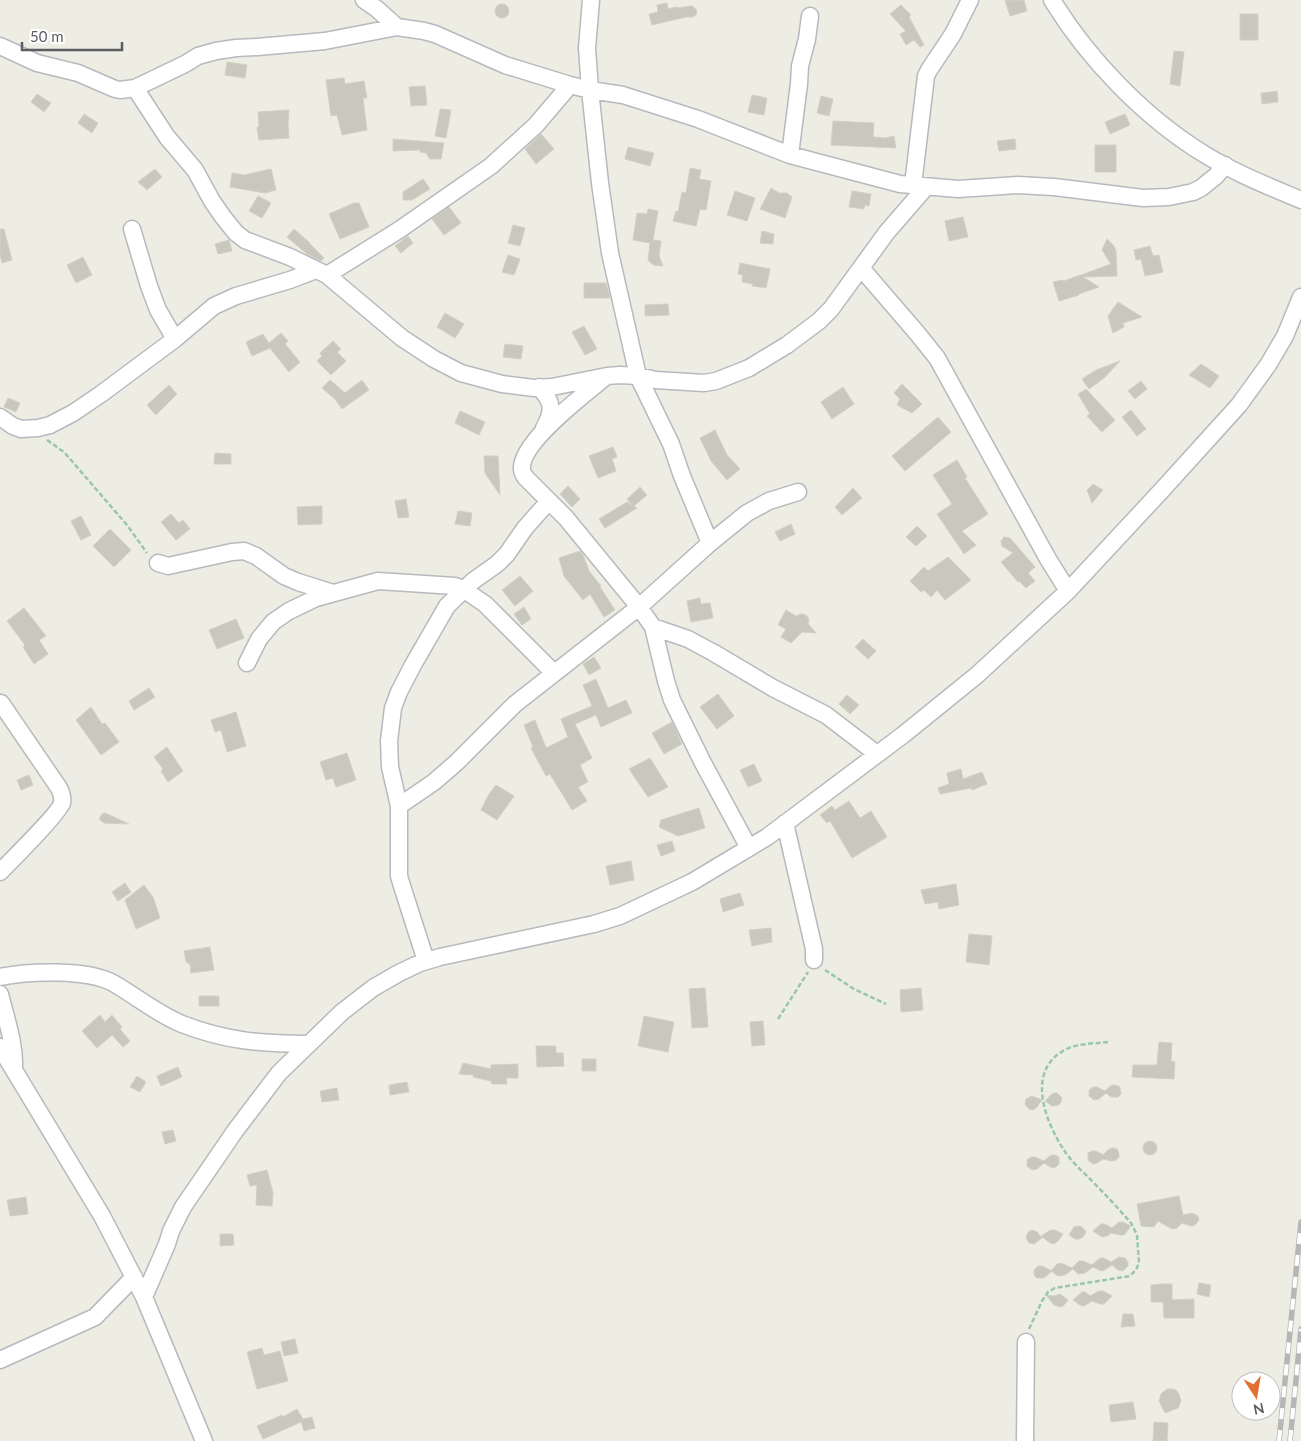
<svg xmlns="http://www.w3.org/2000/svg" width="1301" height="1441" viewBox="0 0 1301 1441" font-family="Lato,sans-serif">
	<rect width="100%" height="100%" fill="#edede3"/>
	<!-- building -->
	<path fill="#c8c8bf" stroke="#d2d1c1" d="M1005,0H1024L1027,11L1010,16Z
		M667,3L668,9L677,7V8L692,6L696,9L697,14L693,17H686L652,25L649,14L658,12L657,5Z
		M495 11a7 7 0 1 1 14 0a7 7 0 1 1-14 0Z
		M901,5L911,15L909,17L924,45L920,47L914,40L906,45L900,34L906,31L890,14Z
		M1240,14H1258V40H1240Z
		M1174,51L1184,52L1180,86L1170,84Z
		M227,62L247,65L245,78L225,75Z
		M344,78L345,84L364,81L367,98H363L367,130L342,135L337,115L331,116L326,80Z
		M425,86L427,105L411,106L409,87Z
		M1277,91L1278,102L1262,104L1261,93Z
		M37,94L51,103L44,112L31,102Z
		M752,95L767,98L764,115L748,112Z
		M821,96L833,99L829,116L817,113Z
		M440,109L451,110L446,138L435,136Z
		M289,110L288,124L289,138L259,140L257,128L259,126L258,112Z
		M84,114L98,123L92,133L78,123Z
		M1125,114L1130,125L1110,134L1105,122Z
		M833,121L874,123L873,137L885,138L894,136L896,148L831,145Z
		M541,134L554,149L536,164L525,149Z
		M393,139L444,143L441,159H430L426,153L420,152V150L393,151Z
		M1015,139L1016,149L999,151L997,141Z
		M1095,145H1116V172H1095Z
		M628,147L654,153L650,166L625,159Z
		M690,168L701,170L699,179L711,181L706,210L700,209L696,226L673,221L676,211L678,212L682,192L686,193Z
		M155,169L162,177L147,190L138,182Z
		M271,169L276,190L265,193L230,187L232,173L244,175Z
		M423,179L430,189L412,200H403V192Z
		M771,188L779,193H787L792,197L785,218L760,209Z
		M735,191L755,198L747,221L727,215Z
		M852,191L871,194L869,206L865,205L864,209L849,207Z
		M258,196L271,203L262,218L249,211Z
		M354,203H359L369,227L340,239L329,214Z
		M449,207L461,223L444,235L432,219Z
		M648,209L658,211L653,240L661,241L659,256L663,266L653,265L648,260L650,243L633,240L637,213L647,214Z
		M963,217L968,237L949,241L945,221Z
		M513,225L525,228L520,246L508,243Z
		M0,229H4L12,260L2,263L0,255Z
		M294,229L310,243H309L324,258L321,261L307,254L287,237Z
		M762,231L774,234L773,244L760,243Z
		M408,236L413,243L401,253L395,246Z
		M1107,239L1114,246L1116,251L1117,276L1083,277L1099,287L1079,294V295L1059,301L1053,282L1063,280L1064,281L1080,275L1082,276L1081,275L1111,264L1102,250Z
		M229,240L232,251L218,254L215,244Z
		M1150,246L1153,256L1159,255L1163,272L1145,276L1141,259L1136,260L1134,250Z
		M508,255L520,259L514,275L502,272Z
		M83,257L92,275L76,283L67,265Z
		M740,263L770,269L766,288L752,286L753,284L742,282L743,275L738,274Z
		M584,283H606L610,298H584Z
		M1118,302L1142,317L1123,323L1124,327L1113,333L1108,316Z
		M668,304L669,315L645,316V305Z
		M445,313L464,324L455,338L437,327Z
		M584,326L597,349L585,355L572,332Z
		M281,333L288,341L285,344L300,362L289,372L270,348L252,356L246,342L263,334L269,343Z
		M333,341L341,349L337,352L346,361L331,375L317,361L322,356L320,353Z
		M505,344L523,346L521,359L503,357Z
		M1120,361L1104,378L1089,389L1082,379L1096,370Z
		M1201,364L1219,376L1210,388L1189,375Z
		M330,380L345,393L362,380L369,390L342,409L335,399L322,388Z
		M1141,381L1147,389L1135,399L1128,391Z
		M902,384L922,404L912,413L897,405L900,399L894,393Z
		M169,385L177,394L156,415L147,405Z
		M843,387L854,404L832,419L821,402Z
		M1086,389L1115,420L1102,432L1087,416L1090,414L1078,394Z
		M8,398L20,403L16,412L4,407Z
		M1131,410L1146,429L1137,436L1122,417Z
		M460,411L485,422L479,435L455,423Z
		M938,417L951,432L905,471L892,456Z
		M715,430L727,455L740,469L727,480L711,461L700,438Z
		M613,447L617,457L612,459L616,471L598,478L589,456Z
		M215,453L231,454V464H214Z
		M484,456H498L500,495L485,473Z
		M957,460L967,477L965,478L988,514L962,531L976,545L964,554L937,514L952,504L933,475Z
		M1093,484L1103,490L1092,503L1087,490Z
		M568,486L580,499L572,507L560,494Z
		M640,487L647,495L634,506L637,508L605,528L599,519L627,502L633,506L627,499Z
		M853,488L862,498L842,515L835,507Z
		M406,499L409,517L398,518L395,501Z
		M322,506V524L298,525L297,507Z
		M458,511L472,513L470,526L455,524Z
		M171,514L179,523L183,520L190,529L176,540L161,522Z
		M81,516L91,535L81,540L71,521Z
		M791,524L795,534L780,541L775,532Z
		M917,526L927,536L916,546L906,537Z
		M110,529L131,550L114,567L93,546Z
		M1004,537L1010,538L1035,567L1028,573L1035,581L1026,588L1019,581L1018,582L1001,562L1013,553L1002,546L1001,541Z
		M580,551L583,555L589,571L601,586L600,587L615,610L604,617L590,594L583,600L564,576L559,558Z
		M948,557L971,580L945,600L937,590L931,597L924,590L921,592L910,581L924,567L928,571Z
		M520,576L533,591L515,606L502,590Z
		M700,598L701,604L710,603L713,618L691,622L687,601Z
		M524,607L531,619L522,625L514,614Z
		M24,608L46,636L39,640L48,654L34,664L23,647L25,645L7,621Z
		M786,610L796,616L801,614L806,615L809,619L808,624L816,633L802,632L791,643L781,637L786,629L778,625Z
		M236,619L244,638L217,649L209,630Z
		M863,639L876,651L868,659L855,647Z
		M594,657L601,668L589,675L583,664Z
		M596,679L608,708L626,700L632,713L601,727L596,715L575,724L592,758L580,765L588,782L578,787L587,801L572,810L550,774L546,776L531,748L533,747L524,725L535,720L546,748L568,737L561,719L592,706L583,685Z
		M149,688L155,697L134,710L129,701Z
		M718,694L734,716L717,729L700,707Z
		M847,695L859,705L850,714L839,704Z
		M91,707L102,724L105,723L119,742L101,755L76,720Z
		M236,712L246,746L227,752L221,730L215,732L211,720Z
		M672,722L682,744L664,754L652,733Z
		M167,747L183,771L168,782L161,771L163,769L154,757Z
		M347,753L356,780L336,787L333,778L326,780L320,762Z
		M650,758L668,787L648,797L629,769Z
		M754,764L762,781L748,787L740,770Z
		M961,769L963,779L982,772L987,784L972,790L971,788L940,794L938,788L949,784L947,773Z
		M29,775L33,785L21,790L17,780Z
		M496,785L514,796L497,820L481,810L489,794Z
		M849,801L860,818L871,811L887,837L852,858L830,821L827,823L820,815L832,806L835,810Z
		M699,808L705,828L678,836L659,827L661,820Z
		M105,813L129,824L104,823L99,819L102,814Z
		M672,841L675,851L661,856L657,845Z
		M631,861L634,880L610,885L606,866Z
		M125,883L131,892L118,901L112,892Z
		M956,884L959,905L939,909L938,902L925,904L921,890Z
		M144,885L153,897L160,918L136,929L125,900Z
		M740,893L744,905L723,912L720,899Z
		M771,928L772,942L752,946L749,930Z
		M969,934L992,936L989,965L966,962Z
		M210,947L214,970L191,973L190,964L186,962L184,951Z
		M705,988L708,1027L692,1028L689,989Z
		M921,988L923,1010L901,1012L900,990Z
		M199,996H219V1006H199Z
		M100,1015L105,1022L112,1015L122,1027L120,1029L130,1041L123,1047L112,1035L97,1048L82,1031Z
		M644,1016L674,1022L668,1052L638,1046Z
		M763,1021L765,1045L752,1046L750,1022Z
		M1159,1042L1172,1043L1171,1061L1175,1062L1174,1079L1132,1077L1133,1065H1157Z
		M536,1046H556V1053H563L564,1066L537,1067Z
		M582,1059H596V1071H582Z
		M463,1063L491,1069V1065L518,1064V1078H506L507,1084H492L491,1081L473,1077L474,1075L459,1074Z
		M178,1067L182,1077L161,1086L157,1076Z
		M137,1076L146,1082L140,1092L130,1087Z
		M407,1082L409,1092L390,1095L389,1085Z
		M1112,1085H1116L1120,1087L1121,1094L1118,1097H1111L1106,1093L1099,1099L1094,1100L1089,1096V1090L1093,1087H1097L1105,1091Z
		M337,1088L339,1100L322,1102L320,1091Z
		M1053,1093H1057L1062,1098L1061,1102L1059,1105L1052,1106L1045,1101Z
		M1032,1096L1042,1100L1037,1107L1033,1110L1029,1109L1025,1104L1026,1099Z
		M173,1130L176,1141L165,1144L162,1132Z
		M1143 1148a7 7 0 1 1 14 0a7 7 0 1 1-14 0Z
		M1113,1148L1117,1149L1119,1153V1157L1116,1160L1112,1161L1103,1159L1097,1163L1093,1164L1088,1160V1153L1092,1151H1096L1103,1155L1109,1149Z
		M1051,1155H1055L1059,1157V1164L1056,1167L1052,1168L1044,1163L1037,1169L1032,1170L1027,1166V1160L1031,1157H1035L1044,1161Z
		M267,1170L273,1193L272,1206L256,1205L257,1185L250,1186L247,1175Z
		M1179,1196L1183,1215L1192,1213L1198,1216L1199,1220L1195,1225L1191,1226L1182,1223L1177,1228L1172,1229L1158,1221L1154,1227L1141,1226L1137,1204Z
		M26,1197L28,1214L10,1216L7,1200Z
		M1119,1222H1123L1131,1226L1124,1235H1120L1111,1233L1107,1236L1102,1237L1093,1231L1101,1224H1105L1112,1228Z
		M1078,1226L1082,1227L1086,1232L1083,1237L1079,1239H1075L1069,1235L1074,1227Z
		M1032,1230L1037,1232L1042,1238L1034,1244L1029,1243L1026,1238L1028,1232Z
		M1051,1230H1055L1063,1234L1058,1241L1054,1244L1050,1243L1041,1236Z
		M220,1234H233L234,1245L220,1246Z
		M1119,1257L1125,1258L1128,1262V1266L1123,1271L1118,1270L1112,1265L1103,1271L1099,1270L1093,1267L1085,1273L1078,1274L1073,1269L1065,1275L1058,1276L1051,1271L1057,1264L1061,1263L1072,1268L1079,1261H1083L1092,1265L1100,1258H1104L1111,1262Z
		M1038,1266H1042L1052,1271L1044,1278H1037L1034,1275V1270Z
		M1199,1283L1211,1285L1209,1297L1197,1294Z
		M1162,1284H1172V1300L1194,1299V1318H1164L1163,1302H1151V1285Z
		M1099,1291H1103L1112,1296L1104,1304H1100L1092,1301L1084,1306L1080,1305L1073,1300L1082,1292H1085L1090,1296Z
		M1060,1294L1068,1300L1064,1305L1061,1307L1054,1305L1046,1295L1054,1296Z
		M1123,1314H1133L1135,1326L1121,1327Z
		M295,1339L298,1353L284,1356L281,1342Z
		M262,1348L264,1355L280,1351L288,1381L257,1389L247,1352Z
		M1167,1389H1174L1177,1391L1179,1394L1181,1401L1178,1408L1165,1413L1159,1401L1161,1394Z
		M1133,1402L1136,1419L1111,1422L1109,1405Z
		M297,1409L303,1419L312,1417L315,1428L304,1431L301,1422L263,1439L257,1426L282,1415L283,1417Z
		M1154,1422L1168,1423L1167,1441H1153Z"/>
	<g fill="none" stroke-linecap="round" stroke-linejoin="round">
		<defs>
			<path id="minor" d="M364,0L377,9L397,27
				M591,0L587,48L590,90L600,183L610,253L638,376L671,444L682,476L710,543
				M1052,0C1088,59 1145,118 1204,154C1235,173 1268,186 1301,200
				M0,46L37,63L78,73L115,89L120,90L135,88L167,137L195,170L212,201L223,217L236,233L245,240L290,257L327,275L402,338L434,359L461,373L502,384L534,388L552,387L607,376L620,375L638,376L656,380L704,383L716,381L749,368L787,345L819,321L831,309L887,232L926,187
				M135,88L185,64L198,56L216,51L236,48L257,47L325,41L397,27L424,31L435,34L505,65L570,85L590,90L623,95L698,119L790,155L900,184L958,189L1018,185L1054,187L1143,198L1169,197L1193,192L1201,188L1216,176L1225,165
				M790,155L799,84L800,66L807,39L810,16
				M913,185L926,76L929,70L953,34L970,0
				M132,229L149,286L158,310L175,339
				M861,268L917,333L937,358L1048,559L1068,591
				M327,275L399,230L491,166L536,125L570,85
				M603,379C584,395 519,443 522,470C522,472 524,475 525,477L566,518L639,607L653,627L666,681L672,700L703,763L749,848
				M539,387C553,402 554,410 544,428
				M0,417L13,426L21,429L38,428L50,425L73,413L101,394L175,339L214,306L236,296L290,280L316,270
				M158,563L168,566L232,552L244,551L256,556L284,576L298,582L333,593
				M653,627L688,639L714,653L773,688L826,715L877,754
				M247,663L259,639L273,622L289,611L316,598L378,581L455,586L463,589L485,604L554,673
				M399,806L434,782L457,762L515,704L639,607L710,543L747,513L769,501L798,492
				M785,823L814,949V960
				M0,872C10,862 60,812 62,803C63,798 61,792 59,788L1,703
				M426,961L402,886L399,876V806L390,767L389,741L393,708L399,692L413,665L447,606L473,581L497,564L507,554L525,528L549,501
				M0,977C29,971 87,969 113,983C136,996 157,1014 182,1024C225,1041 263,1044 308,1044
				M0,994C6,1019 15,1043 14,1068
				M0,1047L102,1216L144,1297L204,1441
				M144,1297L167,1244L171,1231L183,1207L235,1131L279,1073L342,1012L373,988L399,973L420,963L440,957L594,924L620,916L692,882L767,837L903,735L977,675L1068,591L1162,490L1239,405L1268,365L1285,336L1301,297
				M0,1360L95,1317L134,1277
				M1025,1441L1026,1342"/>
		</defs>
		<!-- minor casing -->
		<use href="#minor" stroke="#b8b9bf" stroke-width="19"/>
		<!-- path -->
		<path stroke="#9ac5b1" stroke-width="2.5" stroke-dasharray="5 2.5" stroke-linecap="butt" d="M47,440L64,452L127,525L147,553
			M825,970L854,989L886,1004
			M778,1019L808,972
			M1029,1329L1042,1301L1048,1292L1055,1288L1130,1276L1136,1270L1139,1263L1137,1235L1131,1223C1118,1208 1104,1193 1089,1178C1080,1169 1070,1160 1064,1150C1046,1123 1027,1075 1060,1053C1073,1043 1092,1044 1108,1042"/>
		<!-- minor -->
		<use href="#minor" stroke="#fff" stroke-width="16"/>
		<defs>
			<path id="rail" d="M1279,1441L1301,1222
				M1290,1441L1301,1329"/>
		</defs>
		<!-- rail casing -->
		<use href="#rail" stroke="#b6b6b7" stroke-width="5.5"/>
		<!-- rail -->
		<use href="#rail" stroke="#fff" stroke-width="4" stroke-dasharray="11" stroke-linecap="butt"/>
	</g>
	<!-- north arrow -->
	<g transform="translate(1256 1396) rotate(168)"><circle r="24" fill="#ffffff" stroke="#bdbec1"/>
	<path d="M0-4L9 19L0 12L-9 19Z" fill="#e37033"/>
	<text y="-8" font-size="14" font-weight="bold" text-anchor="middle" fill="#5b5d63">N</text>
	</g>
	<!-- scale -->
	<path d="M22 42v8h100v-8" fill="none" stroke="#5b5d63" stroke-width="2.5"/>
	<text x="30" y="42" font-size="15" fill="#5b5d63" stroke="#ffffff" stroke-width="4" paint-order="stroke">50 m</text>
</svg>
